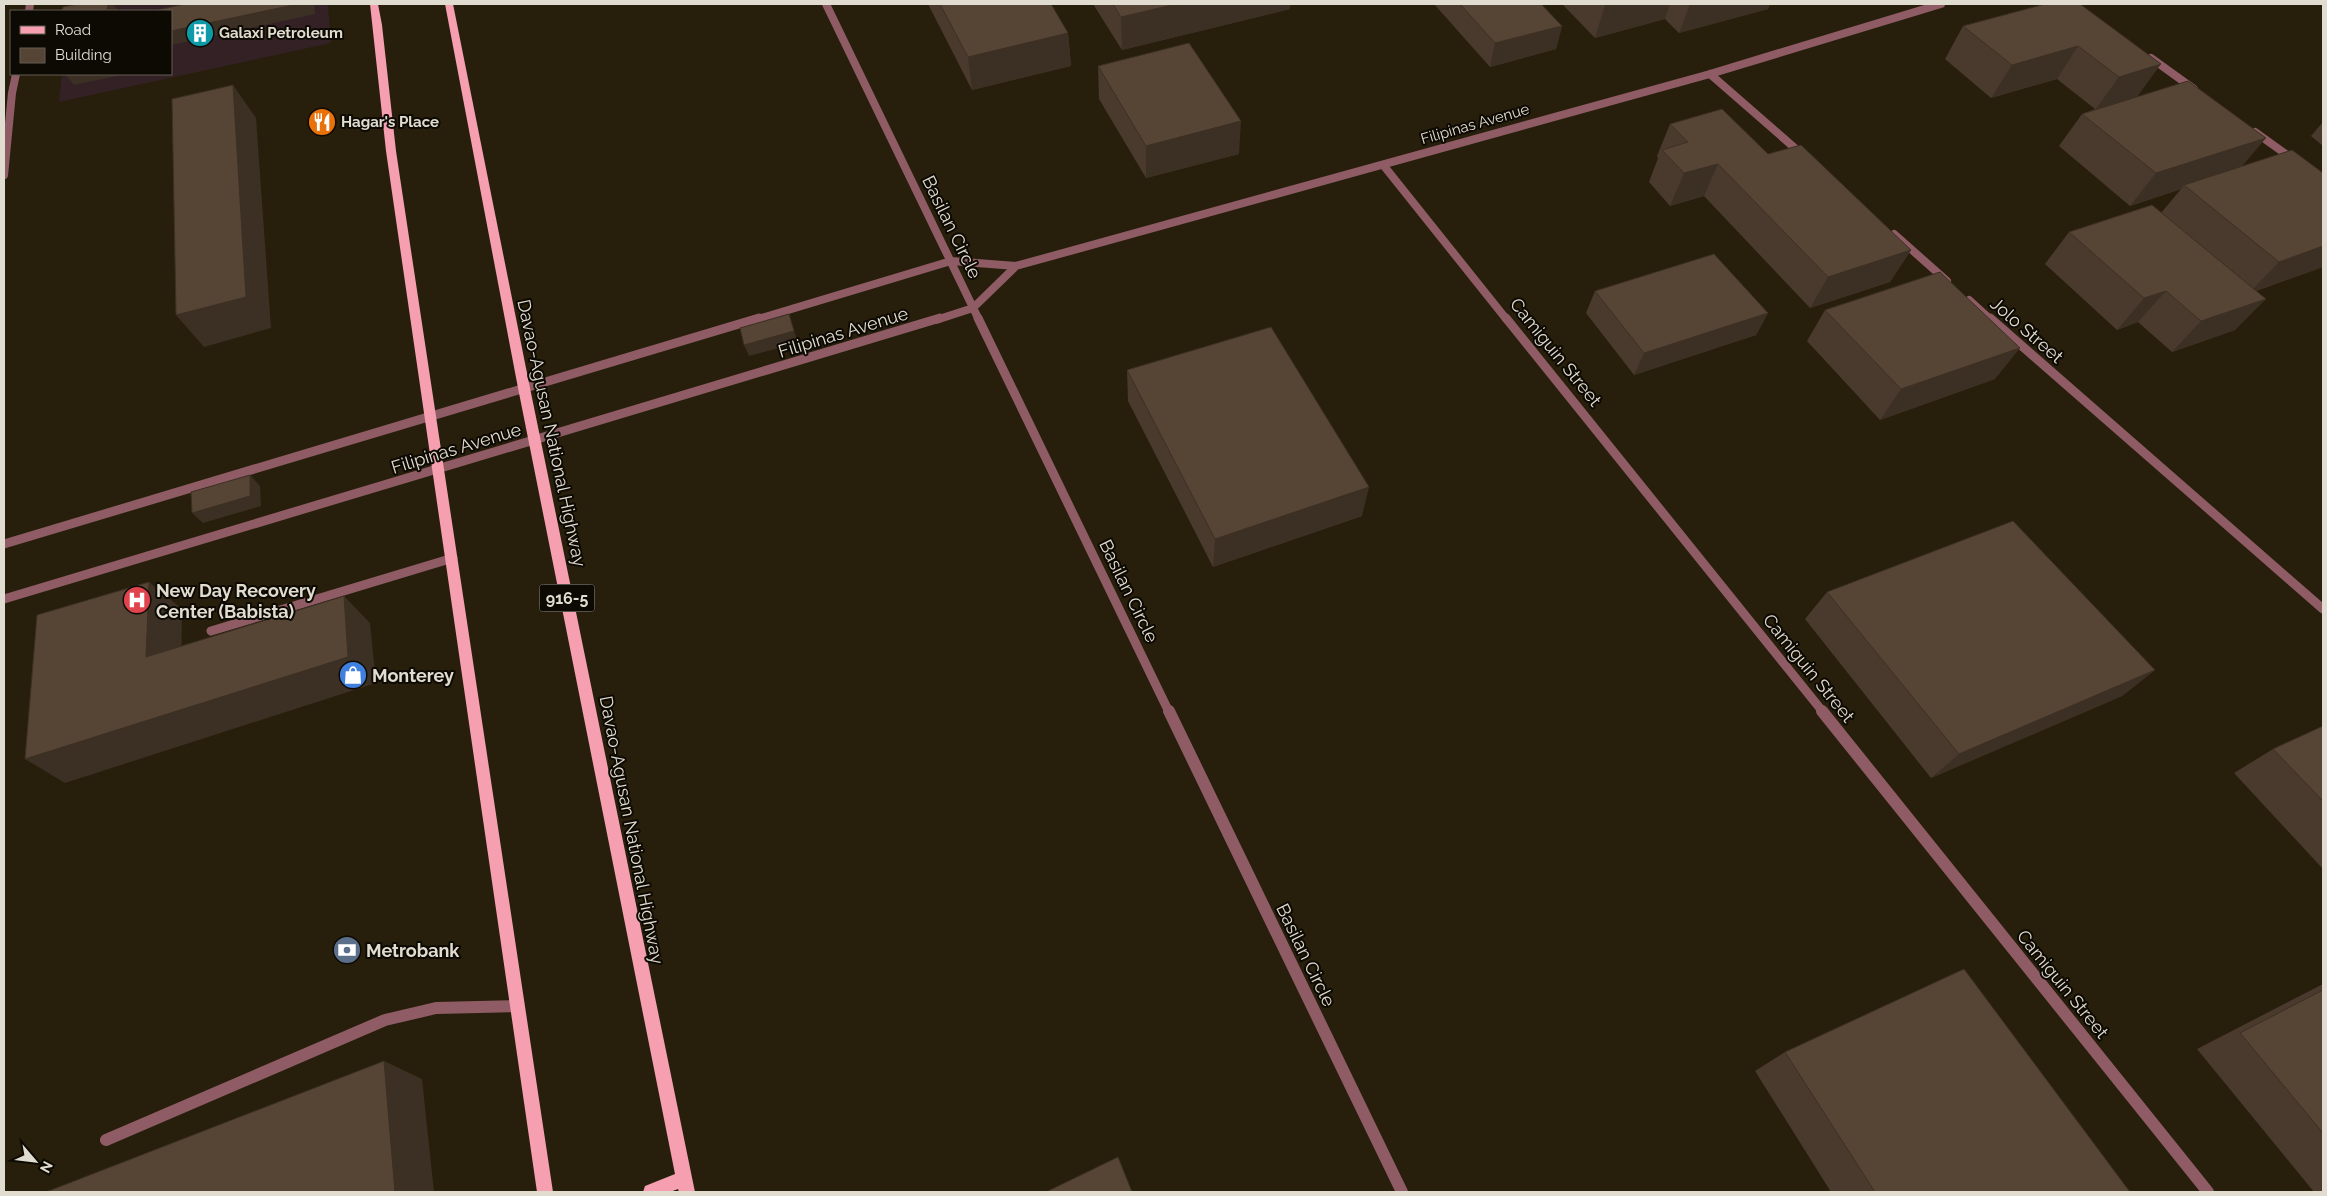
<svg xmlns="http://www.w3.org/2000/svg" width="2327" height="1196" viewBox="0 0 2327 1196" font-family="Raleway,sans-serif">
	<rect width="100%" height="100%" fill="#271f0b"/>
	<!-- commercial -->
	<path fill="#342126" d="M72,4H328L331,43L59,102L62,74H171V11H71Z"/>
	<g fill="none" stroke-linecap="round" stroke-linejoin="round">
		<!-- service-far1 -->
		<path stroke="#8f5c66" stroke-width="9" d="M211,631L453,558"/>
		<!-- service -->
		<path stroke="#8f5c66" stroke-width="12" d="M106,1140L385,1020L436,1008L518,1006"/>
		<!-- minor-far2 -->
		<path stroke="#8f5c66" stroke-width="8" d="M826,4L979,320
			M29,11L30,4
			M2151,58L2194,89
			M1710,74L1804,156
			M2255,132L2294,160
			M1384,166L1507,320
			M4,175L12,93L16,74
			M1894,234L1947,281
			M1969,300L1991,320
			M755,320L951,261L1016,266L1710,74L1941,4
			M936,320L973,308L1016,266"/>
		<!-- minor-far1 -->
		<path stroke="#8f5c66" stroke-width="9" d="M978,318L1169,712
			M1506,318L1823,712
			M1990,318L2323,609
			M4,544L759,318
			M4,599L940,318"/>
		<!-- minor -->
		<path stroke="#8f5c66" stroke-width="12" d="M1169,711L1402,1192
			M1822,711L2208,1192"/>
		<!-- primary -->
		<path fill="#f59fb0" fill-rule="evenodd" d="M370,4H378L382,25L396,151L553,1192H537L386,151Z
			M445,4H453L530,388L695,1192H679L678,1189L670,1192H643L645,1186L675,1174L518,388Z"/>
	</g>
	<!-- wall -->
	<path fill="#4a3a2d" d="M928,4H1051L1068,33L1071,66L972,90Z
		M1093,4H1290V9L1122,50Z
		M1434,4H1541L1562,26L1556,49L1490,67Z
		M1564,4H1770L1768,9L1679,33L1665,19L1595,38L1564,6Z
		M2080,4L2138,96L2242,166L2323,267L2256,291L2235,330L2172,352L2138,322L2117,330L2045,264L2069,232L2161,213L2181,189L2130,206L2059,146L2082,114L2095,109L2057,79L1991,98L1945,59L1963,26Z
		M1098,66L1239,154L1146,178L1099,99Z
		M2323,122V146L2311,136Z
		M1670,124L1768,154L1911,250L1890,282L1810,308L1704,196L1670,206L1649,182L1658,158L1657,156Z
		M1595,291L1768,313L1756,335L1634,375L1586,313Z
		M1825,310L1995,379L1880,420L1807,341Z
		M1127,370L1362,516L1213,567L1128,401Z
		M1827,592L2155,670L2122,696L1931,778L1805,619Z
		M2323,726V869L2234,773L2273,749Z
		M2323,984V1192H2314L2197,1049Z
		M1785,1052L2130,1192H1831L1755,1071Z"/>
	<!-- shaded-wall -->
	<path fill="#3c3024" d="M108,4H113L119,11H107Z
		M298,4H314L315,14L171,45V31Z
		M1176,4H1290V9L1122,50L1121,17Z
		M1610,4H1670L1665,19L1595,38L1605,5Z
		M1690,4H1770L1768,9L1679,33Z
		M1562,26L1556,49L1490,67L1495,43Z
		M1068,33L1071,66L972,90L968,57Z
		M2078,46L2057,79L1991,98L2012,65Z
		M2161,64L2137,97L2095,110L2119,77Z
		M65,74H121V75L74,85Z
		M233,85L256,118L271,328L204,347L176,315Z
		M1241,121L1239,154L1146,178V146Z
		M2266,138L2238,171L2184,185L2181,189L2130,206L2156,173Z
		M1718,164L1704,196L1670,206L1684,173Z
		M2323,246V267L2249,293L2279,262Z
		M1911,250L1890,282L1810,308L1828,277Z
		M2166,291L2138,322L2117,330L2144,298Z
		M2266,299L2235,330L2172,352L2201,321Z
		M1768,313L1756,335L1634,375L1644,353Z
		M789,314L798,343L749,356L744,345Z
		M2020,348L1995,379L1880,420L1901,389Z
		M250,475L260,486L261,506L203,523L192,513Z
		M1369,487L1362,516L1213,567L1215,539Z
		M149,582L182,609L181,683L146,657Z
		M344,596L370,623L376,683L65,783L25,759Z
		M2155,670L2122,696L1931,778L1959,754Z
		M384,1061L422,1079L434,1192H395Z"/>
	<!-- building -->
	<path fill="#564434" stroke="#3c3024" d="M78,4H108L107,11H62L63,7Z
		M185,4H298L171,31V11H157V10Z
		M940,4H1051L1068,33L968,57Z
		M1113,4H1176L1121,17Z
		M1460,4H1541L1562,26L1495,43Z
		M2045,4H2080L2161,64L2119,77L2078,46L2012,65L1963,26Z
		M1189,43L1241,121L1146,146L1098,66Z
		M2188,81L2266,138L2156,173L2082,114Z
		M233,85L246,297L176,315L172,99Z
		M1722,109L1768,154L1801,145L1911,250L1828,277L1718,164L1684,173L1662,150L1688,142L1670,124Z
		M2292,150L2323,173V246L2279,262L2184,185Z
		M2152,205L2266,299L2201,321L2166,291L2144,298L2069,232Z
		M1714,254L1768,313L1644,353L1595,291Z
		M1940,272L2020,348L1901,389L1825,310Z
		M789,314L794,331L744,345L740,328Z
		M1271,327L1369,487L1215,539L1127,370Z
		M250,475V496L192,513L191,492Z
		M2013,521L2155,670L1959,754L1827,592Z
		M149,582L146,657L344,596L348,657L25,759L37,615Z
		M2323,726V801L2273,749Z
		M1964,969L2130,1192H1875L1785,1052Z
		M2323,990V1133L2240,1033Z
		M384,1061L395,1192H46Z
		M1118,1157L1132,1192H1046Z"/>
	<!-- icons -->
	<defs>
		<symbol id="building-disc" viewBox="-11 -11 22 22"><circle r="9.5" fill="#0f9aa8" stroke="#0d0903"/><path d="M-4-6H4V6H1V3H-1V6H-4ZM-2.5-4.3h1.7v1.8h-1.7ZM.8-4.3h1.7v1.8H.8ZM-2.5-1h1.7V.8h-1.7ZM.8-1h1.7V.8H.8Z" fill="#fff"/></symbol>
		<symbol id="restaurant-disc" viewBox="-11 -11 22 22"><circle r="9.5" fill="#e8710a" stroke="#0d0903"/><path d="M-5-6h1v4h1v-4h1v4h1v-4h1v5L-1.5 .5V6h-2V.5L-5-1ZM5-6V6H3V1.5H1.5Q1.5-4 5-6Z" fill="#fff"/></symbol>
		<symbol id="hospital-disc" viewBox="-11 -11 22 22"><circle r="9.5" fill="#e0444e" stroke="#0d0903"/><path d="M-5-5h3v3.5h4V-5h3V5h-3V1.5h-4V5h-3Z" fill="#fff"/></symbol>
		<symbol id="shop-disc" viewBox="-11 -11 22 22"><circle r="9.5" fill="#3f7fe0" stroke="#0d0903"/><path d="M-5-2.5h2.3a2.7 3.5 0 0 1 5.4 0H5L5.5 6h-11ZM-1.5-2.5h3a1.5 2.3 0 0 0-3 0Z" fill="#fff"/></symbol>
		<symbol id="bank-disc" viewBox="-11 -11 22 22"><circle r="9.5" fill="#5c6f8a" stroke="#0d0903"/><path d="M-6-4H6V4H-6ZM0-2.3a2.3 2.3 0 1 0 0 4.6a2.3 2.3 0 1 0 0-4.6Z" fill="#fff"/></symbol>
	</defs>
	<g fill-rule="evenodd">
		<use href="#building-disc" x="184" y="17" width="32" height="32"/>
		<use href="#restaurant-disc" x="306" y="106" width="32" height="32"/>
		<use href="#hospital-disc" x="121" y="584" width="32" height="32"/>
		<use href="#shop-disc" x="337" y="659" width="32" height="32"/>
		<use href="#bank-disc" x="331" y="934" width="32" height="32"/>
	</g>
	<g text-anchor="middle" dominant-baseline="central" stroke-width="4" stroke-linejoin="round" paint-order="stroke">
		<!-- far-poi labels -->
		<g font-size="15" font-weight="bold" fill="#e1dcd0" stroke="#0d0903" text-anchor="start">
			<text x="219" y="33">Galaxi Petroleum</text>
			<text x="341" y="122">Hagar's Place</text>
		</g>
		<!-- far-street labels -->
		<g font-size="15" fill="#e1dcd0" stroke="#0d0903">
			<text transform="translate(1475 124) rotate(-16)">Filipinas Avenue</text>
		</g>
		<!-- shield labels -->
		<rect fill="#0d0903" stroke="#a19d92" stroke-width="1" x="539.5" y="584.5" width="55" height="27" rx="4"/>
		<g font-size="16" font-weight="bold" fill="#e1dcd0">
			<text x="567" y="598">916-5</text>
		</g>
		<!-- street labels -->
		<g font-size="18" fill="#e1dcd0" stroke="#0d0903">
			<text transform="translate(952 227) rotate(64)">Basilan Circle</text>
			<text transform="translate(2027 330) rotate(41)">Jolo Street</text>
			<text transform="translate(843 332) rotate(-17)">Filipinas Avenue</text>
			<text transform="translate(1556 352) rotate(51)">Camiguin Street</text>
			<text transform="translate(552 433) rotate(78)">Davao-Agusan National Highway</text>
			<text transform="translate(456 448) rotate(-17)">Filipinas Avenue</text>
			<text transform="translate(1129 591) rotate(64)">Basilan Circle</text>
			<text transform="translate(1809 668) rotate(51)">Camiguin Street</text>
			<text transform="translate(632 830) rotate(79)">Davao-Agusan National Highway</text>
			<text transform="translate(1306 955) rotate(64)">Basilan Circle</text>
			<text transform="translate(2063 984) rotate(51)">Camiguin Street</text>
		</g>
		<!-- poi labels -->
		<g font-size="18" font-weight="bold" fill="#e1dcd0" stroke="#0d0903" text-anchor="start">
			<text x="156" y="590">New Day Recovery<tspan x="156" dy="21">Center (Babista)</tspan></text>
			<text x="372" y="675">Monterey</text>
			<text x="366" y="950">Metrobank</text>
		</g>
	</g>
	<!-- border -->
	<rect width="2327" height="1196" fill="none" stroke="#e1dcd0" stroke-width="10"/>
	<!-- legend -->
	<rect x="10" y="10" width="162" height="65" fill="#0d0903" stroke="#625d55"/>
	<rect x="20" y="26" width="25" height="8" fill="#f59fb0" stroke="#625d55"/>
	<text x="55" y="35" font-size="15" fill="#e1dcd0">Road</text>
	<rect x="20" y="48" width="25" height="15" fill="#564434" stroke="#625d55"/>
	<text x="55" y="60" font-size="15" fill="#e1dcd0">Building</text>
	<!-- north arrow -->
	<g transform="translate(35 1161) rotate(118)" stroke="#0d0903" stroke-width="4" paint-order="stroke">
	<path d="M0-4L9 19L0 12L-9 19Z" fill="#e1dcd0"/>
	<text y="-8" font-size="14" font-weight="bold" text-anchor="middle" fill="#e1dcd0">N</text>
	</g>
</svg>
